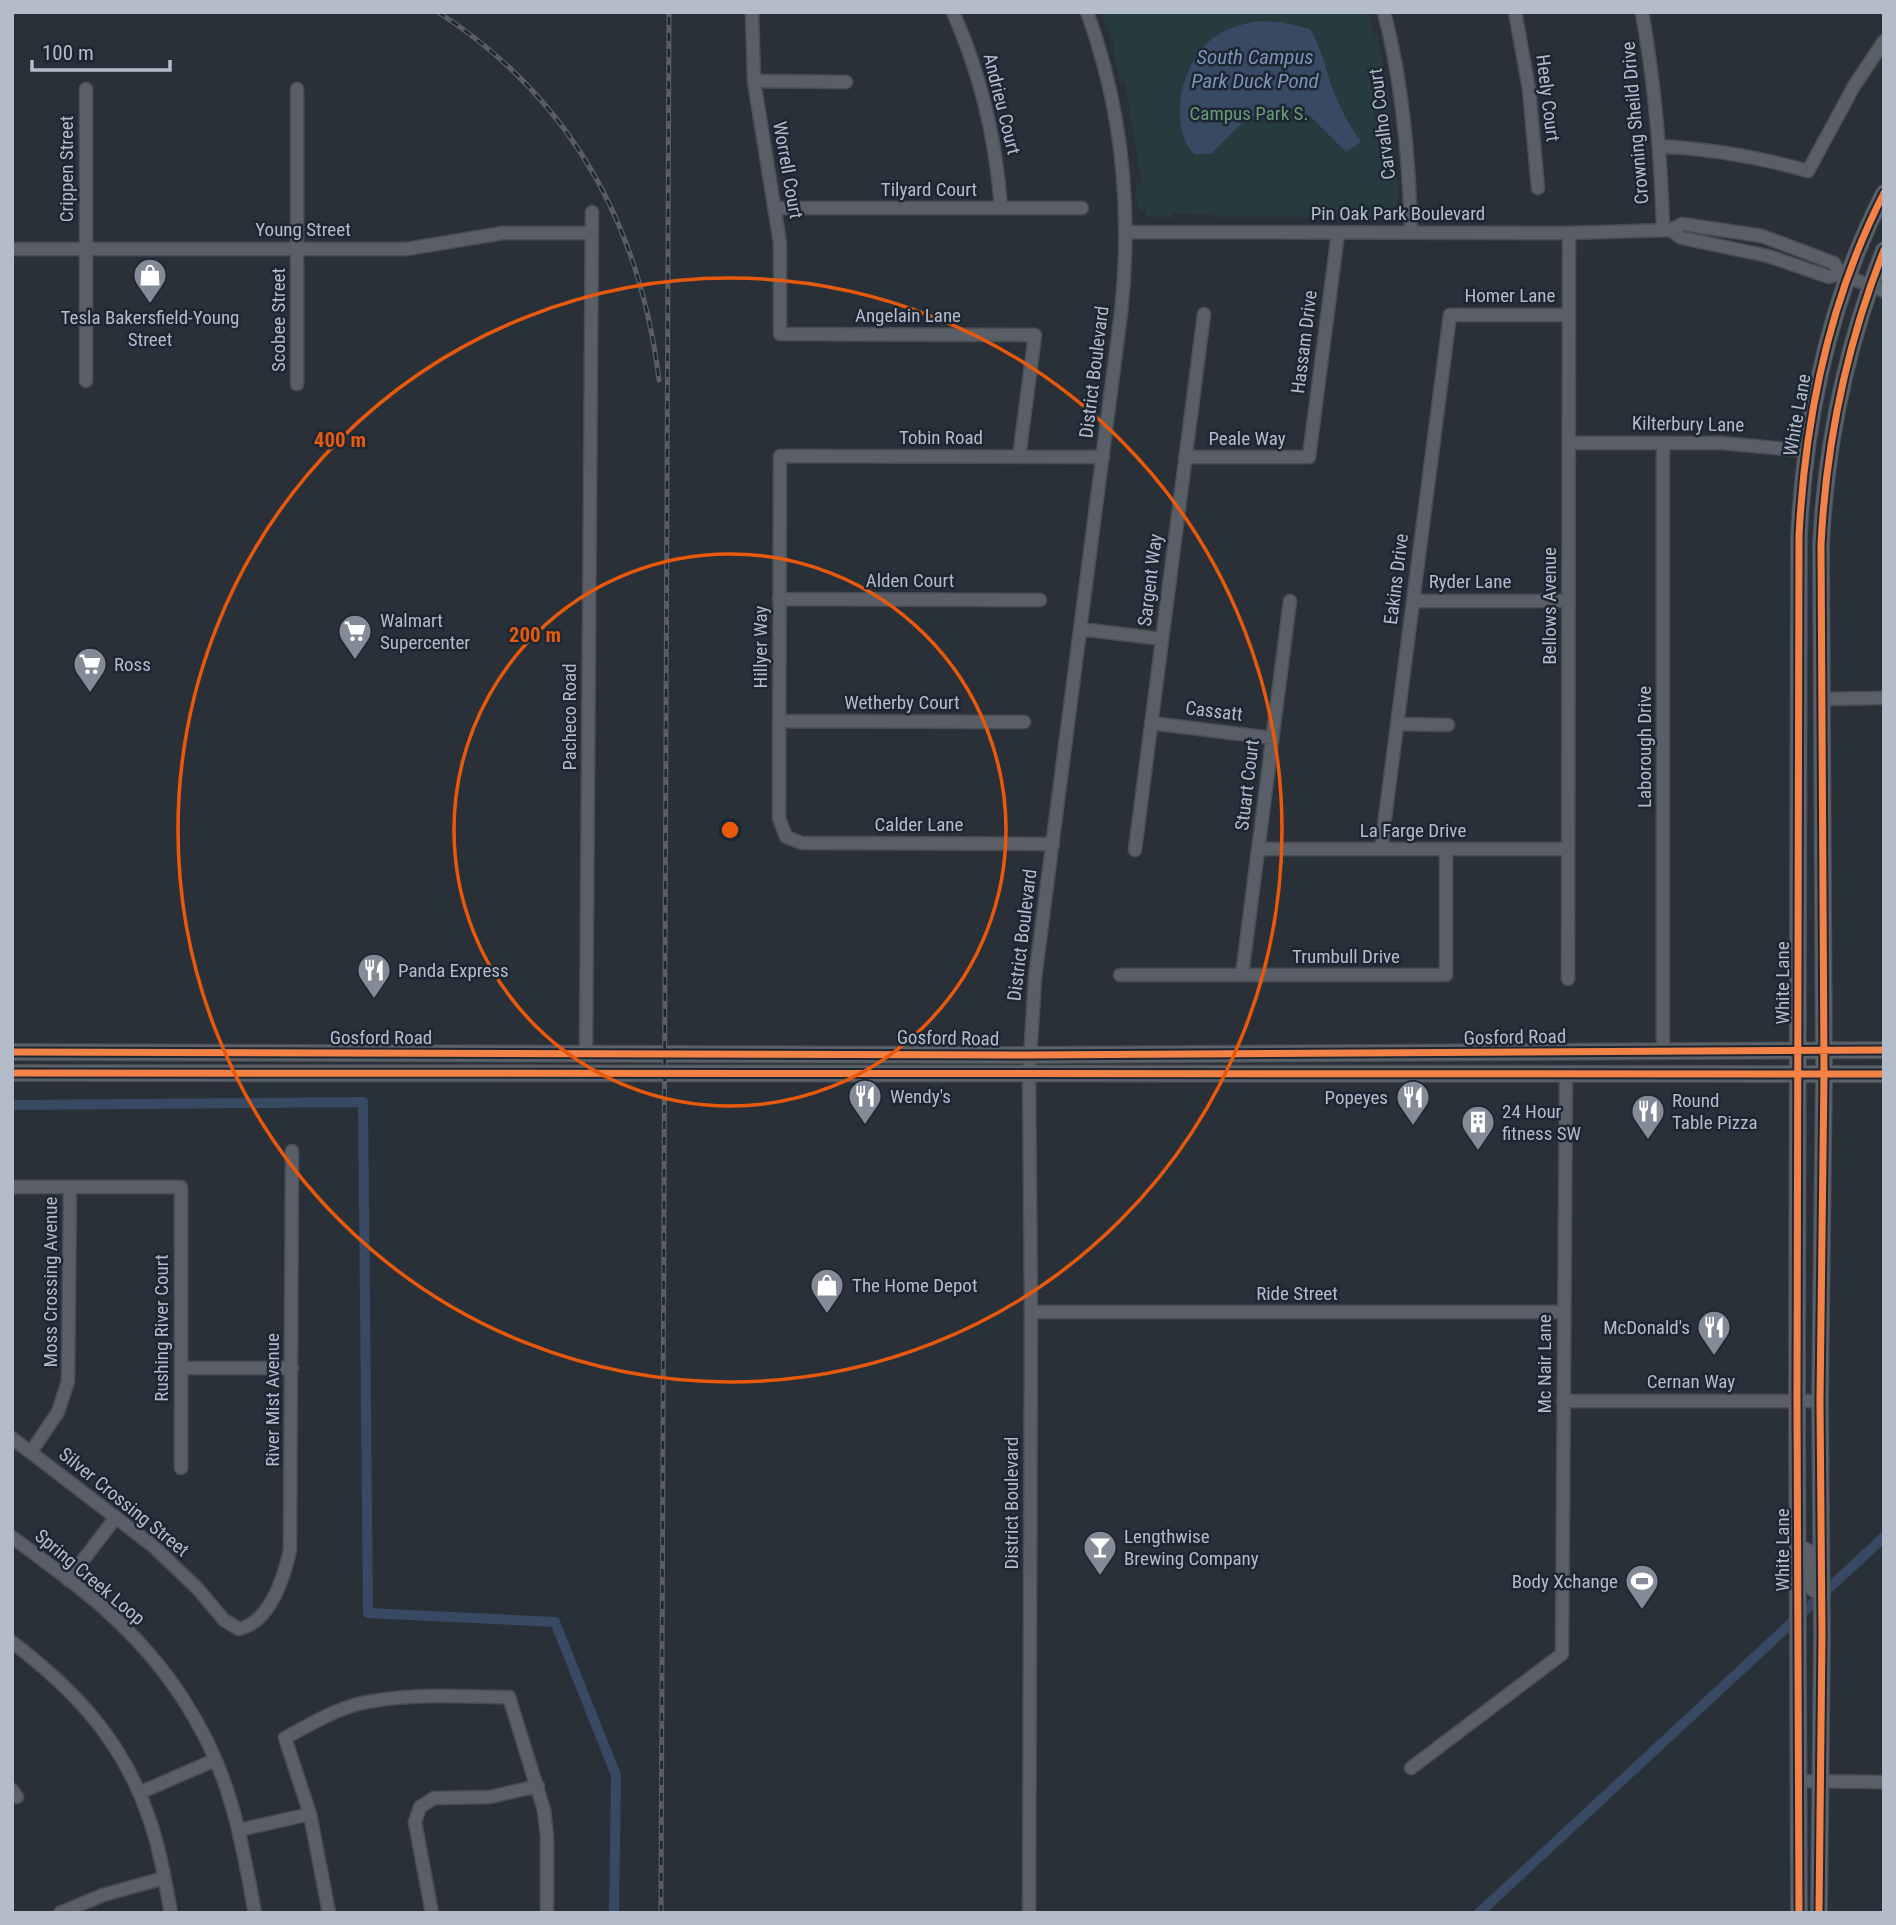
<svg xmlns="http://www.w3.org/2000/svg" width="1896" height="1925" viewBox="0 0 1896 1925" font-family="'Roboto Condensed',sans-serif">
	<rect width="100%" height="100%" fill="#2a3038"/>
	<!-- green -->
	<path fill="#273a3e" d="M1101,12H1369L1374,41L1376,28L1388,89L1396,158L1390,140L1393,180L1397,174L1398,208L1394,211L1391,209L1389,210L1392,213L1390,217H1355L1361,214H1313L1322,217H1208L1217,214L1171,213L1176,217H1148L1145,213L1146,209L1143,211L1137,207L1136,181L1140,185L1141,182L1125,83L1123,75L1122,87L1112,49L1114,47Z"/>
	<!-- water -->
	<path fill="#384963" d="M1257,21L1281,22L1310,29C1321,47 1325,67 1332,87C1340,107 1349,125 1361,142L1346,152L1310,116L1296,108L1247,118L1211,154H1194C1169,126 1180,74 1203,47C1217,31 1238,25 1257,21Z"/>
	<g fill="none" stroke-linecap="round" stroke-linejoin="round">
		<!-- canal -->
		<path stroke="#384963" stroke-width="10" d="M12,1105L363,1102L368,1613L555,1622L616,1775L614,1913
			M1479,1913L1884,1537"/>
		<defs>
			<path id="minor" d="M752,12L754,81L780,243V334L1035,335L1019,457
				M953,12C981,75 996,139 1001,208
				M1384,12C1403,84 1409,159 1411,233
				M1515,12L1529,89L1538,188
				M1642,12C1655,85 1661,156 1663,230
				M754,81L846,82
				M86,89V381
				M297,89V384
				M1660,146C1711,149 1759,157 1808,171L1854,86L1884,41
				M775,208H1082
				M1670,230L1682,238L1768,256L1829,277L1840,274L1884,291
				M1127,232L1569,233L1670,230L1682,224L1762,236L1834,263L1840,274
				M12,249H407L503,233H592
				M1569,443H1722L1806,451
				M1663,443V1051
				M1185,457H1309L1338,233
				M779,599L1040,600
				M1413,601H1569
				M1081,629L1162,639
				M1821,699L1884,698
				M779,721L1024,722
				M1151,723L1272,738
				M1397,724L1448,725
				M1053,844L802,843L786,837L779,818L780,456L1103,457
				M1258,849H1568
				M1381,849L1450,315H1569
				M1135,850L1204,314
				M1120,975H1446V849
				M1242,975L1290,601
				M1568,979L1569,233
				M586,1053L592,212
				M12,1187H181V1468
				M1031,1312H1563
				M181,1368H292
				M1563,1401H1820
				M12,1438L153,1546L197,1588L224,1620L239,1629C270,1622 284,1578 290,1550L292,1151
				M31,1452L58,1412L68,1381L70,1187
				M12,1537C45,1562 79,1585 109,1613C166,1664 210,1730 231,1803C242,1839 248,1876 255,1913
				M68,1580L116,1517
				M12,1642C75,1690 123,1741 149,1818C160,1849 165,1881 171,1913
				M1411,1768L1562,1654L1566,1074
				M1800,1781L1884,1782
				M12,1790L17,1797
				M139,1793L215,1760
				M239,1830L310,1814
				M60,1913L103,1895L164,1878
				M329,1913L310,1814L285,1738C309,1725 332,1711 358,1704C407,1692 459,1697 509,1697L544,1810L547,1836V1913
				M432,1913L415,1822L420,1807L434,1798L490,1797L538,1786
				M1029,1913L1031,1312L1029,1074L1035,978L1121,313C1132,210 1123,110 1087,12"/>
			<path id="major" d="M12,1052L1029,1055L1884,1050
				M12,1073L1884,1074
				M1798,1547L1808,1552L1814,1589
				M1799,1913L1797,1399L1799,536C1805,417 1829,300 1884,193
				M1819,1913L1822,1636L1820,1401L1824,1073L1821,545C1826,442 1846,346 1884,250"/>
		</defs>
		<!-- minor casing -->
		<use href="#minor" stroke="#484c53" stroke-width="15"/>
		<!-- major casing -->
		<use href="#major" stroke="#484c55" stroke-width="18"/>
		<!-- minor -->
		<use href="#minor" stroke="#5a5e66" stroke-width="12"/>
		<!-- major -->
		<use href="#major" stroke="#5c6168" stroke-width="16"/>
		<defs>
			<path id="rail" d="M438,12C571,98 640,225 659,380
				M661,1913L669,12"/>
		</defs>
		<!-- rail casing -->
		<use href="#rail" stroke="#595d64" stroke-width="5"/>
		<!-- rail -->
		<use href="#rail" stroke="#1d2633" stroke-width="2.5" stroke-dasharray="8" stroke-linecap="butt"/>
		<defs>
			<path id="cycleway" d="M12,1052L1029,1055L1884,1050
				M12,1073L1884,1074
				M1799,1913L1797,1399L1799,536C1805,417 1829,300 1884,193
				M1819,1913L1822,1636L1820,1401L1824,1073L1821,545C1826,442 1846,346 1884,250"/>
		</defs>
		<!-- cycleway casing -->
		<use href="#cycleway" stroke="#1d2633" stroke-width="11"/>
		<!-- cycleway -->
		<use href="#cycleway" stroke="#f48246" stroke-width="7"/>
	</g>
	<!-- distance rings -->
	<g fill="none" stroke="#e8590c" stroke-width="3.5">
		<circle cx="730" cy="830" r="276"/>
		<circle cx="730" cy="830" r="552"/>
	</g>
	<!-- icons -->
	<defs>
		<symbol id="shop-pin" viewBox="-11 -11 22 30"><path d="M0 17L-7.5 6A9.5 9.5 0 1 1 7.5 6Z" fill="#848b96" stroke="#1d2633"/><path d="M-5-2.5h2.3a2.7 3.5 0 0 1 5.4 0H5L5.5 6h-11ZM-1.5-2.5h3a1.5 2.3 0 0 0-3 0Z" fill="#fff"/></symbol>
		<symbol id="supermarket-pin" viewBox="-11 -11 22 30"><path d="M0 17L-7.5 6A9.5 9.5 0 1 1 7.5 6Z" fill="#848b96" stroke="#1d2633"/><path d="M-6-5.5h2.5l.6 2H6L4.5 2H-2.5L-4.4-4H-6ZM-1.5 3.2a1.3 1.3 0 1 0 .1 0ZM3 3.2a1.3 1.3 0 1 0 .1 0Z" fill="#fff"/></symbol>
		<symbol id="restaurant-pin" viewBox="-11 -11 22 30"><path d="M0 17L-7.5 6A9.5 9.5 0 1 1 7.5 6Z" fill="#848b96" stroke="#1d2633"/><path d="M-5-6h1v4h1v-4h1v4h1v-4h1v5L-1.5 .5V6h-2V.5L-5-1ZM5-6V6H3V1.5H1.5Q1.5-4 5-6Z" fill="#fff"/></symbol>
		<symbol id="building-pin" viewBox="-11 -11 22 30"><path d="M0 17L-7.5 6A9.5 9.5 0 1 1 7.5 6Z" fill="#848b96" stroke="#1d2633"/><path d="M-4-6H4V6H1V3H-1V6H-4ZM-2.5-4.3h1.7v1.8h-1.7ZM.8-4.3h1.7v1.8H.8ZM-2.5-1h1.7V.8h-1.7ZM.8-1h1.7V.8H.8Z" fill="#fff"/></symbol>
		<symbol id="bar-pin" viewBox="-11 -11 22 30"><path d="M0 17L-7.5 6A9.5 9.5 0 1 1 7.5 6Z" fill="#848b96" stroke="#1d2633"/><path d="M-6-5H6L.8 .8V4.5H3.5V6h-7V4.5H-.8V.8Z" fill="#fff"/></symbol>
		<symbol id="stadium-pin" viewBox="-11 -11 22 30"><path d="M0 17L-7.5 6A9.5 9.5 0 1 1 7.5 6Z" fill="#848b96" stroke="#1d2633"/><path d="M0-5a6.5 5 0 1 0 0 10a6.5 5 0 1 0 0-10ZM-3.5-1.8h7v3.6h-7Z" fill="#fff"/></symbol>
	</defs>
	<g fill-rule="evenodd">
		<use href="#shop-pin" x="131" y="256" width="38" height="52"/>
		<use href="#supermarket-pin" x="336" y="612" width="38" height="52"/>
		<use href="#supermarket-pin" x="71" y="645" width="38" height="52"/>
		<use href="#restaurant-pin" x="355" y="951" width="38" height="52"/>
		<use href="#restaurant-pin" x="846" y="1077" width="38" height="52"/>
		<use href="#restaurant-pin" x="1394" y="1078" width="38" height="52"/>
		<use href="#restaurant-pin" x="1629" y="1092" width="38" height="52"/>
		<use href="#building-pin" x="1459" y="1103" width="38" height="52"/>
		<use href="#shop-pin" x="808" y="1266" width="38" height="52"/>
		<use href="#restaurant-pin" x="1695" y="1308" width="38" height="52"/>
		<use href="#bar-pin" x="1081" y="1528" width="38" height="52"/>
		<use href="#stadium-pin" x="1623" y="1562" width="38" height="52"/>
	</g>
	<g text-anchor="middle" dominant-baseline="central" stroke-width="5" stroke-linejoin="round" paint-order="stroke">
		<!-- street labels -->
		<g font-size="19" fill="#b4bcc9" stroke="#1d2633">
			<text transform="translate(1548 98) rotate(83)">Heely Court</text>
			<text transform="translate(1002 104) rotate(76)">Andrieu Court</text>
			<text transform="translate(1635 123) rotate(-95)">Crowning Sheild Drive</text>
			<text transform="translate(1382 124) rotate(-97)">Carvalho Court</text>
			<text transform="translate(66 169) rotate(-90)">Crippen Street</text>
			<text transform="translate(788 170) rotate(80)">Worrell Court</text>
			<text x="929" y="189">Tilyard Court</text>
			<text x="1398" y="213">Pin Oak Park Boulevard</text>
			<text x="303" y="229">Young Street</text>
			<text x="1510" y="295">Homer Lane</text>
			<text x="908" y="315">Angelain Lane</text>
			<text transform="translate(278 320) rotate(-90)">Scobee Street</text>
			<text transform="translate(1304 342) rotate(-83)">Hassam Drive</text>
			<text transform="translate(1094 372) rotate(-83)">District Boulevard</text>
			<text transform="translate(1797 415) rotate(-80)">White Lane</text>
			<text transform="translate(1688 424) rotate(1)">Kilterbury Lane</text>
			<text x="941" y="437">Tobin Road</text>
			<text x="1247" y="438">Peale Way</text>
			<text transform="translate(1396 579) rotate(-83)">Eakins Drive</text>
			<text x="910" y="580">Alden Court</text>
			<text transform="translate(1150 580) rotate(-83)">Sargent Way</text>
			<text x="1470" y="581">Ryder Lane</text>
			<text transform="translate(1549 606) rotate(-90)">Bellows Avenue</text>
			<text transform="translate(760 647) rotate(-90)">Hillyer Way</text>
			<text x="902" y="702">Wetherby Court</text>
			<text transform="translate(1214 711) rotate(7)">Cassatt</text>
			<text transform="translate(569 717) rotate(-90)">Pacheco Road</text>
			<text transform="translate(1644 747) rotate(-90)">Laborough Drive</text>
			<text transform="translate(1247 785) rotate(-83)">Stuart Court</text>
			<text x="919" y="824">Calder Lane</text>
			<text x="1413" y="830">La Farge Drive</text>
			<text transform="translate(1022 935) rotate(-83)">District Boulevard</text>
			<text x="1346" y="956">Trumbull Drive</text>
			<text transform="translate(1782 983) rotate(-90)">White Lane</text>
			<text x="381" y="1037">Gosford Road</text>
			<text transform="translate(1515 1037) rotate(-1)">Gosford Road</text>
			<text transform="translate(948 1038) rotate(1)">Gosford Road</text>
			<text transform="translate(50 1282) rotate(-90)">Moss Crossing Avenue</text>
			<text x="1297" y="1293">Ride Street</text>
			<text transform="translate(161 1328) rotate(-90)">Rushing River Court</text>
			<text transform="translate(1544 1364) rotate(-90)">Mc Nair Lane</text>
			<text x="1691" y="1381">Cernan Way</text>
			<text transform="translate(272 1400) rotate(-90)">River Mist Avenue</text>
			<text transform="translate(124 1502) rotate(39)">Silver Crossing Street</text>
			<text transform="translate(1011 1503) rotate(-90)">District Boulevard</text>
			<text transform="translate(1782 1550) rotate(-90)">White Lane</text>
			<text transform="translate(90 1577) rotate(40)">Spring Creek Loop</text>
		</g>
		<!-- park labels -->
		<g font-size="19" fill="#6b9a76" stroke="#1d2633">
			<text x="1249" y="113">Campus Park S.</text>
		</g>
		<!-- poi labels -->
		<g font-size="19" fill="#b4bcc9" stroke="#1d2633" text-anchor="start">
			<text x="150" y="317" text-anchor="middle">Tesla Bakersfield-Young<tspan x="150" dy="22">Street</tspan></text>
			<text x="380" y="620">Walmart<tspan x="380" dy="22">Supercenter</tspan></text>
			<text x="114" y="664">Ross</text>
			<text x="398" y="970">Panda Express</text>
			<text x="890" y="1096">Wendy's</text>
			<text x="1388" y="1097" text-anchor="end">Popeyes</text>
			<text x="1672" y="1100">Round<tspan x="1672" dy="22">Table Pizza</tspan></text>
			<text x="1502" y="1111">24 Hour<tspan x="1502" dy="22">fitness SW</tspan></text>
			<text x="852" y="1285">The Home Depot</text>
			<text x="1690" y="1327" text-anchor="end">McDonald's</text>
			<text x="1124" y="1536">Lengthwise<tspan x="1124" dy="22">Brewing Company</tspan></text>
			<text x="1618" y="1581" text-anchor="end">Body Xchange</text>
		</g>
		<!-- water labels -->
		<g font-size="21" font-style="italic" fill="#7c92b1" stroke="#1d2633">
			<text x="1255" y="57">South Campus<tspan x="1255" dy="24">Park Duck Pond</tspan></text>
		</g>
	</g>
	<circle cx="730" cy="830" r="10" fill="#e8590c" stroke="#1d2633" stroke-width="3.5"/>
	<g font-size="21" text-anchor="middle" font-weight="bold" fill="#e8590c" stroke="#1d2633" stroke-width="5" stroke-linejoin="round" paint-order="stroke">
		<text x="340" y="447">400 m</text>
		<text x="535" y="642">200 m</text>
	</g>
	<!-- border -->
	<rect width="1896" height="1925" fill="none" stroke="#b4bcc9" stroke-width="28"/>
	<!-- scale -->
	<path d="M32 60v10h138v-10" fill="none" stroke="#b4bcc9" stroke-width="3.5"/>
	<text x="42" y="60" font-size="21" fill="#b4bcc9" stroke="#1d2633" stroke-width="5" paint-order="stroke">100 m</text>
</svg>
